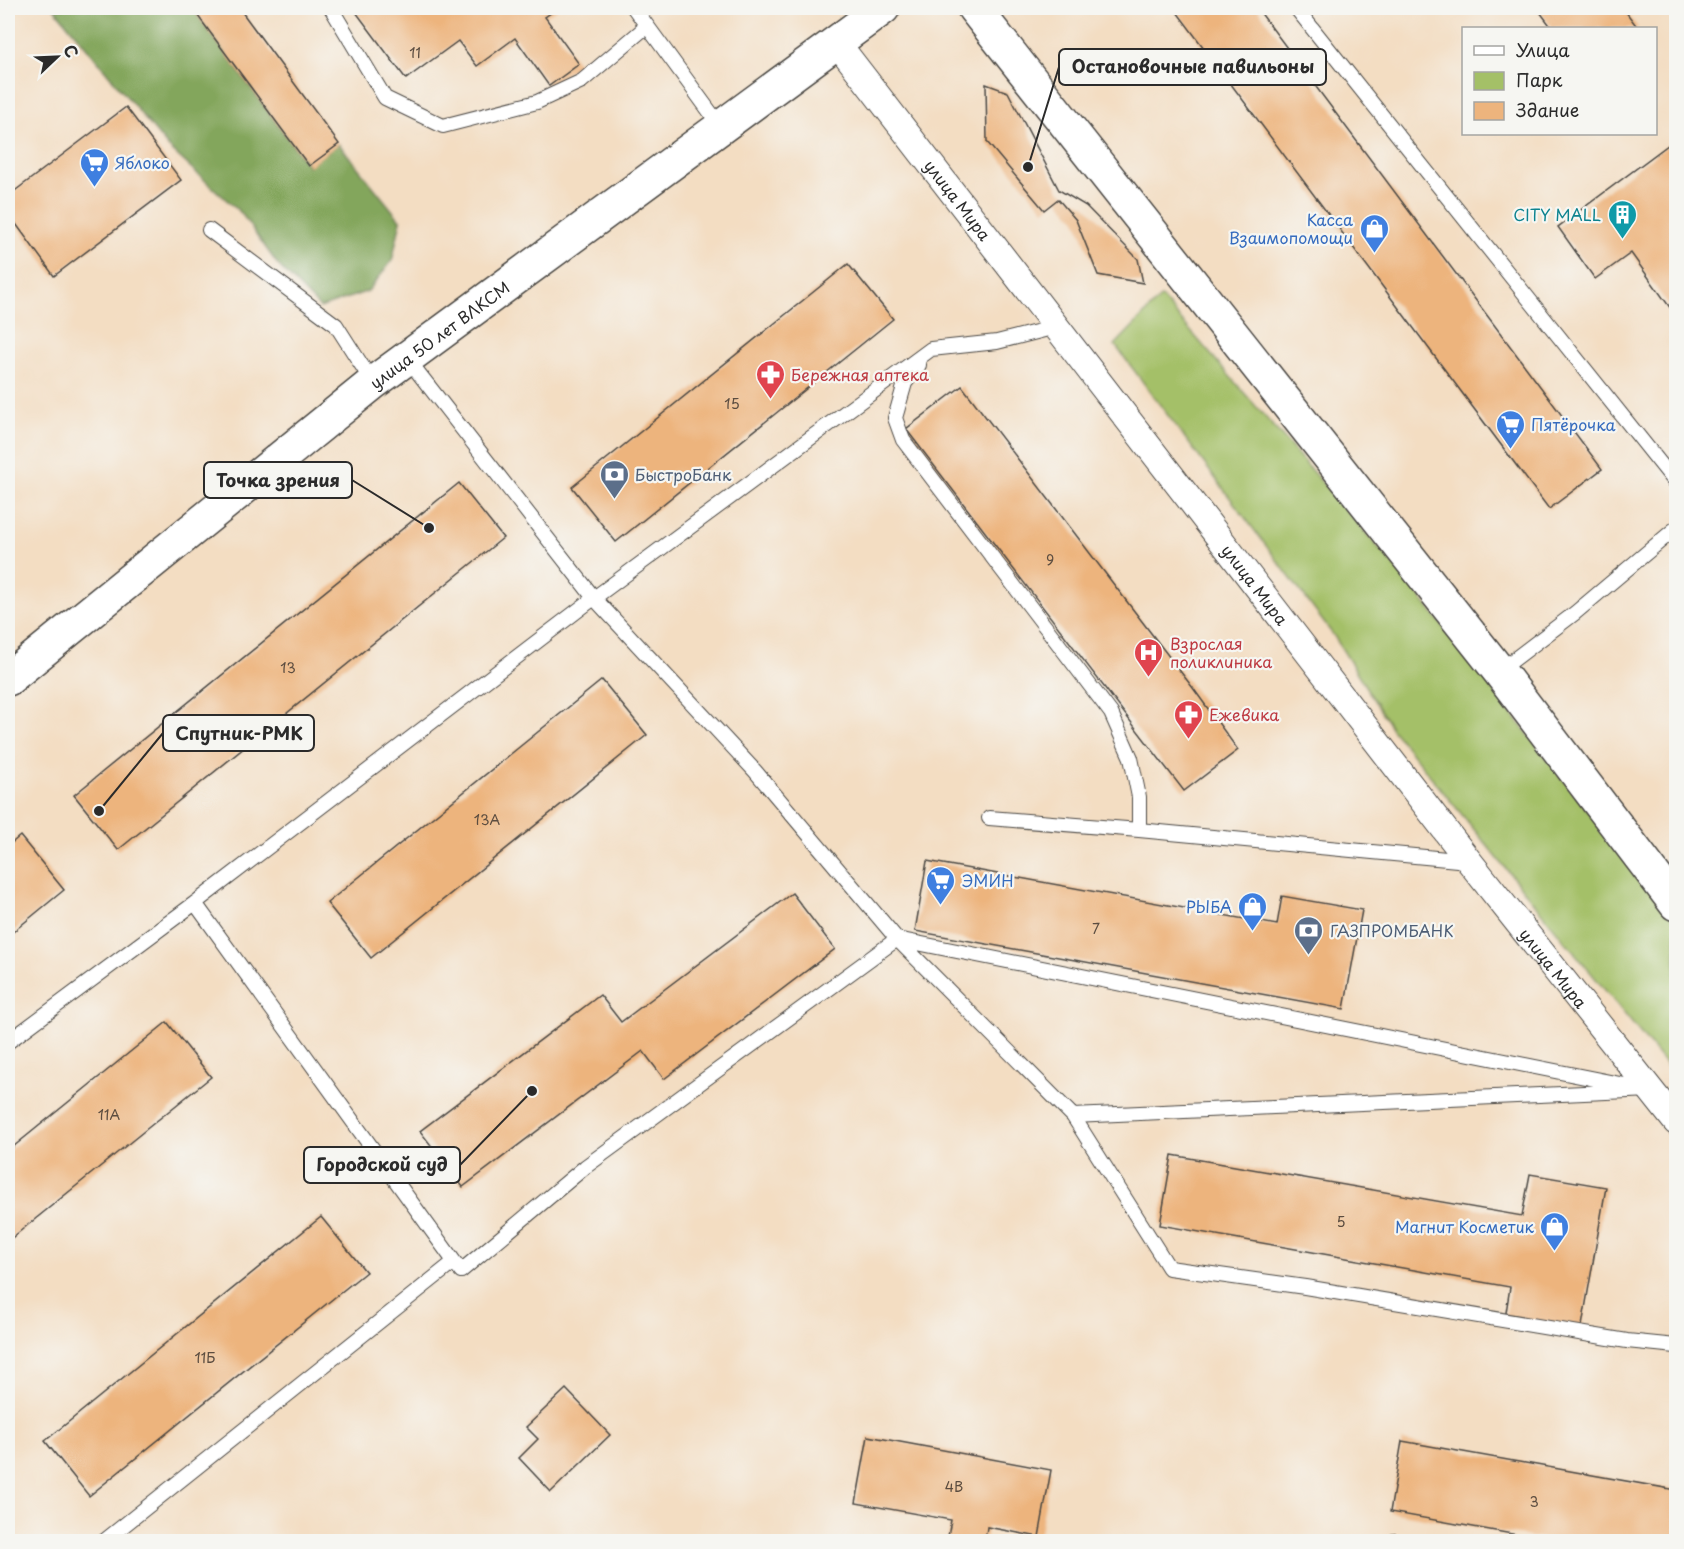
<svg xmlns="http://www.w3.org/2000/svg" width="1684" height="1549" viewBox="0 0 1684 1549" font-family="'Playpen Sans',sans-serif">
	<rect width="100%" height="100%" fill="#f6f6f2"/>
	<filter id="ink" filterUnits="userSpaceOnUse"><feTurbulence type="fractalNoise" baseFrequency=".0167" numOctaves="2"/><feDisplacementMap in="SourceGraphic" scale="12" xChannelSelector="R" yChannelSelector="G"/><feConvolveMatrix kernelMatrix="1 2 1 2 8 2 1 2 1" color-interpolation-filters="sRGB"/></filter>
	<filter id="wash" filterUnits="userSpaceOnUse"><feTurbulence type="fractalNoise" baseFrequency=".008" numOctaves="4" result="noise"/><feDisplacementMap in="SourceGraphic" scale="24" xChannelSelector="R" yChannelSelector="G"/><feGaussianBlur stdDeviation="1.35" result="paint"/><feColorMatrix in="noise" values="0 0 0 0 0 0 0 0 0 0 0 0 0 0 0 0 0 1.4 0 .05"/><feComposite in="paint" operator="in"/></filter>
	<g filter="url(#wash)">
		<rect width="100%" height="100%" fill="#f3ddc2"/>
		<!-- green -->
		<path fill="#a4c067" stroke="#687649" stroke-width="1.5" d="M1161,297L1411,585L1676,923V1077L1392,729L1334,636L1115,345Z"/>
		<!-- forest -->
		<path fill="#83a65c" stroke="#576844" stroke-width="1.5" d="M54,8H192L308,166L339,144L401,221L392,261L368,291L320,308L278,265L241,213L168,147Z"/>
		<g id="blocks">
			<!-- building -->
			<path fill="#edb47d" d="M192,8H239L339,144L309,166Z
				M353,8H558L545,17L579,64L549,86L515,38L477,66L458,41L406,79Z
				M1174,8H1257L1602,469L1549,509Z
				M1537,8H1623L1638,28H1552Z
				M986,84L1008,92L1059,190L1086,206L1138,259L1143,283L1098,275L1076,220L1058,199L1044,210L987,142Z
				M126,107L181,180L54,276L8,213V196Z
				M1676,139V316L1631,253L1595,279L1558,227Z
				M848,264L893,319L616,542L572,487Z
				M962,386L1193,688L1238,750L1184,791L906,429Z
				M459,483L503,538L118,850L74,795Z
				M602,680L647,735L371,958L327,903Z
				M20,836L64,890L8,936V846Z
				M927,861L1277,925L1282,896L1362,910L1344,1009L915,931Z
				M792,893L835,949L664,1079L643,1051L463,1187L420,1131L600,995L621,1022Z
				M167,1022L211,1077L8,1241V1151Z
				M1172,1155L1522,1216L1530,1174L1606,1187L1581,1332L1505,1319L1510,1287L1160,1225Z
				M321,1217L366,1272L89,1496L45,1441Z
				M566,1389L610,1435L551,1492L519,1458L538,1439L526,1427Z
				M868,1436L1051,1470L1039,1537L987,1527L985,1542H947L951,1520L856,1503Z
				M1402,1441L1676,1490V1542H1557L1390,1512Z"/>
		</g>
	</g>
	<g filter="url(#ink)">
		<use href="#blocks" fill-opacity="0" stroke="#494642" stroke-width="1.5"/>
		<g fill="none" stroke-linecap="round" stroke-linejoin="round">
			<defs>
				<path id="service" d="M331,8L385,98L443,126L537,102L582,81L647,26
					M634,8L721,127
					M1296,8L1676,483
					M209,230L336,325L373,383
					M919,365L905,383L895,418L903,440L1111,713L1131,758L1139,797V830
					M1499,671L1575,613L1676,528
					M989,818L1139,830L1468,861
					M195,903L461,1271L585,1167L897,939L755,771L594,598L406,357
					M897,939L1073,1116L1651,1090
					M897,939L1630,1086
					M8,1042L195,903L594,598L931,349L997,342L1056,327
					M1073,1116L1169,1268L1305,1287L1627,1341L1676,1346
					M1394,1541L1400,1542
					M103,1542L454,1262"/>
				<g id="minor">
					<path id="s1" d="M837,43L1469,861L1676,1122"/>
				</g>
				<g id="tertiary">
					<path d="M974,8L1499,671L1676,904"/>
					<path id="s2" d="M8,679L373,383L883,8"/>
				</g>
			</defs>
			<!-- service casing -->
			<use href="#service" stroke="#494642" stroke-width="16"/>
			<!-- minor casing -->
			<use href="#minor" stroke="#494642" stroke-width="28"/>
			<!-- tertiary casing -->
			<use href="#tertiary" stroke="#494642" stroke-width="36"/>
			<!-- service -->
			<use href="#service" stroke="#fff" stroke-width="14"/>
			<!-- minor -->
			<use href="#minor" stroke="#fff" stroke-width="26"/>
			<!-- tertiary -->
			<use href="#tertiary" stroke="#fff" stroke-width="33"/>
		</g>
	</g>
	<!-- icons -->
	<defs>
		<symbol id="supermarket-pin" viewBox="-11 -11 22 30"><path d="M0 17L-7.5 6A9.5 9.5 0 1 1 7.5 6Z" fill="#3f7fe0" stroke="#f6f6f2"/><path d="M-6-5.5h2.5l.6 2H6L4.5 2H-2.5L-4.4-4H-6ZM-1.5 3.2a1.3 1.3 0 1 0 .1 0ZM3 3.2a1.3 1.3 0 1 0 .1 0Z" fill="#fff"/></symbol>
		<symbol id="building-pin" viewBox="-11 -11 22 30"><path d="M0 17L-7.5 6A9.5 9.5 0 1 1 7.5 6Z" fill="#0f9aa8" stroke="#f6f6f2"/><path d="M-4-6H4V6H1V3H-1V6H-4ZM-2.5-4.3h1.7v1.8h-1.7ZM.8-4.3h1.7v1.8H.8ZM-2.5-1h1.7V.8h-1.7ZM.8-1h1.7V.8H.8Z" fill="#fff"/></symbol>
		<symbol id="shop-pin" viewBox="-11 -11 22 30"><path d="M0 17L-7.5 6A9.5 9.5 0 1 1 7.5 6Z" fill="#3f7fe0" stroke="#f6f6f2"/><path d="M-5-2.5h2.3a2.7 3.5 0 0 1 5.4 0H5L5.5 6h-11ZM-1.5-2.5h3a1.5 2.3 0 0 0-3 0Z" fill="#fff"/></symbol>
		<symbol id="pharmacy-pin" viewBox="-11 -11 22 30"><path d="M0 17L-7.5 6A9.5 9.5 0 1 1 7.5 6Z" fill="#e0444e" stroke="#f6f6f2"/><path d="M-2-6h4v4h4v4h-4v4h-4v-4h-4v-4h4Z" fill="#fff"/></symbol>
		<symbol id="bank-pin" viewBox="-11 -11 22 30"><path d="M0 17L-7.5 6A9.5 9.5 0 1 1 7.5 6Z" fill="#5c6f8a" stroke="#f6f6f2"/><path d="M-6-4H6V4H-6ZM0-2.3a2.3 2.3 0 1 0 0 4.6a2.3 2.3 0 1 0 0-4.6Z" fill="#fff"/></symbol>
		<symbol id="hospital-pin" viewBox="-11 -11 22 30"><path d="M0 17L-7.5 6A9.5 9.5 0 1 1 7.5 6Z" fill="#e0444e" stroke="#f6f6f2"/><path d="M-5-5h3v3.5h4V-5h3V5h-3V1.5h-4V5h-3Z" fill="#fff"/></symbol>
	</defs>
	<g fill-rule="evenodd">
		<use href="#supermarket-pin" x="78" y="146" width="33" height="45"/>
		<use href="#building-pin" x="1606" y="198" width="33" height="45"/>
		<use href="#shop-pin" x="1358" y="212" width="33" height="45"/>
		<use href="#pharmacy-pin" x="754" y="358" width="33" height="45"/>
		<use href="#supermarket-pin" x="1494" y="408" width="33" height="45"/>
		<use href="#bank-pin" x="598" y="458" width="33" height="45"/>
		<use href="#hospital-pin" x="1132" y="636" width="33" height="45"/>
		<use href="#pharmacy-pin" x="1172" y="698" width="33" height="45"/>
		<use href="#supermarket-pin" x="924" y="864" width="33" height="45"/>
		<use href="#shop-pin" x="1236" y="890" width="33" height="45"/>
		<use href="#bank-pin" x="1292" y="914" width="33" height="45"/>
		<use href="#shop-pin" x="1538" y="1210" width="33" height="45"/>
	</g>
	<g text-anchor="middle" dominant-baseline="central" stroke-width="4.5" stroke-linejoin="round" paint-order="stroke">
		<!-- number labels -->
		<g font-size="14" fill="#5c4d40">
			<text x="415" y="52">11</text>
			<text x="732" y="403">15</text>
			<text x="1050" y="559">9</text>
			<text x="288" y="667">13</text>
			<text x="487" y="819">13А</text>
			<text x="1096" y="928">7</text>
			<text x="109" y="1114">11А</text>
			<text x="1341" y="1221">5</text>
			<text x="205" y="1357">11Б</text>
			<text x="954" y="1486">4В</text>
			<text x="1534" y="1501">3</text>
		</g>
		<!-- shop labels -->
		<g font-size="16" fill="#366cbe" stroke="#f6f6f2" text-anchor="start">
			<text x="115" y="162">Яблоко</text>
			<text x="1353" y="219" text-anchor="end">Касса<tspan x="1353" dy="18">Взаимопомощи</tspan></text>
			<text x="1531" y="424">Пятёрочка</text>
			<text x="962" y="880">ЭМИН</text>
			<text x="1232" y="906" text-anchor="end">РЫБА</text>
			<text x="1534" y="1226" text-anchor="end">Магнит Косметик</text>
		</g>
		<!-- street labels -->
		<g font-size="16" fill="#2b2b2b" stroke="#f6f6f2">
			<text stroke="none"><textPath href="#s1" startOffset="198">улица Мира</textPath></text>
			<text stroke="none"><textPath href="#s2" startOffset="552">улица 50 лет ВЛКСМ</textPath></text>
			<text stroke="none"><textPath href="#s1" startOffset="684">улица Мира</textPath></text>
			<text stroke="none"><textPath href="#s1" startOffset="1170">улица Мира</textPath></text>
		</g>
		<!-- culture labels -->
		<g font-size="16" fill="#0d838f" stroke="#f6f6f2" text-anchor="end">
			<text x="1601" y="214">CITY MALL</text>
		</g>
		<!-- health labels -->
		<g font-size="16" fill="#be3a42" stroke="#f6f6f2" text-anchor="start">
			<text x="791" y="374">Бережная аптека</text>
			<text x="1170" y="643">Взрослая<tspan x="1170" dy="18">поликлиника</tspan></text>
			<text x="1209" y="714">Ежевика</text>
		</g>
		<!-- service labels -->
		<g font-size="16" fill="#4e5e75" stroke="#f6f6f2" text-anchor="start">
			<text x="635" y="474">БыстроБанк</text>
			<text x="1330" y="930">ГАЗПРОМБАНК</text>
		</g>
	</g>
	<!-- callouts -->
	<path fill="none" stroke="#2b2b2b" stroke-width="2" d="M1028 167L1059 67M429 528L352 480M99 811L163 733M532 1091L460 1165"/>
	<g fill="#2b2b2b" stroke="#f6f6f2" stroke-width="2">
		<circle cx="1028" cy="167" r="6"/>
		<circle cx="429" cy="528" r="6"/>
		<circle cx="99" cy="811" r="6"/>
		<circle cx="532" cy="1091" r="6"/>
	</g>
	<g fill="#f6f6f2" stroke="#2b2b2b" stroke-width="2">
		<rect x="1059" y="49" width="267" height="36" rx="6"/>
		<rect x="204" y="462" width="148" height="36" rx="6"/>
		<rect x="163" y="715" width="151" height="36" rx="6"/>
		<rect x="304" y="1147" width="156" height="36" rx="6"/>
	</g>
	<g font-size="18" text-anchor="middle" font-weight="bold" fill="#2b2b2b">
		<text x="1193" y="73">Остановочные павильоны</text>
		<text x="278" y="487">Точка зрения</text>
		<text x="239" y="740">Спутник-РМК</text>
		<text x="382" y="1171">Городской суд</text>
	</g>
	<!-- margin -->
	<rect width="1684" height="1549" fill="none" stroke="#f6f6f2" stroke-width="30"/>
	<!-- legend -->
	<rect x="1462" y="27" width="195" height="108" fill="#f6f6f2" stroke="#a5a5a2" stroke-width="1.5"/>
	<rect x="1474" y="46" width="30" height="9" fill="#ffffff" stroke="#a5a5a2" stroke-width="1.5"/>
	<text x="1516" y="57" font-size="18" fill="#2b2b2b">Улица</text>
	<rect x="1474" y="72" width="30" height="18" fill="#a4c067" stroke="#a5a5a2" stroke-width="1.5"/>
	<text x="1516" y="87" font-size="18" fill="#2b2b2b">Парк</text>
	<rect x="1474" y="102" width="30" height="18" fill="#edb47d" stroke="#a5a5a2" stroke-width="1.5"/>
	<text x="1516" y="117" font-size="18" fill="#2b2b2b">Здание</text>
	<!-- north arrow -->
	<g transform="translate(57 57) rotate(67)" stroke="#f6f6f2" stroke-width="4.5" paint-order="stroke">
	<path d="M0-4.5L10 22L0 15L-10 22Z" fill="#2b2b2b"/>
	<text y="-9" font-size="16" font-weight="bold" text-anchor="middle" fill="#2b2b2b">С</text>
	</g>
</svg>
